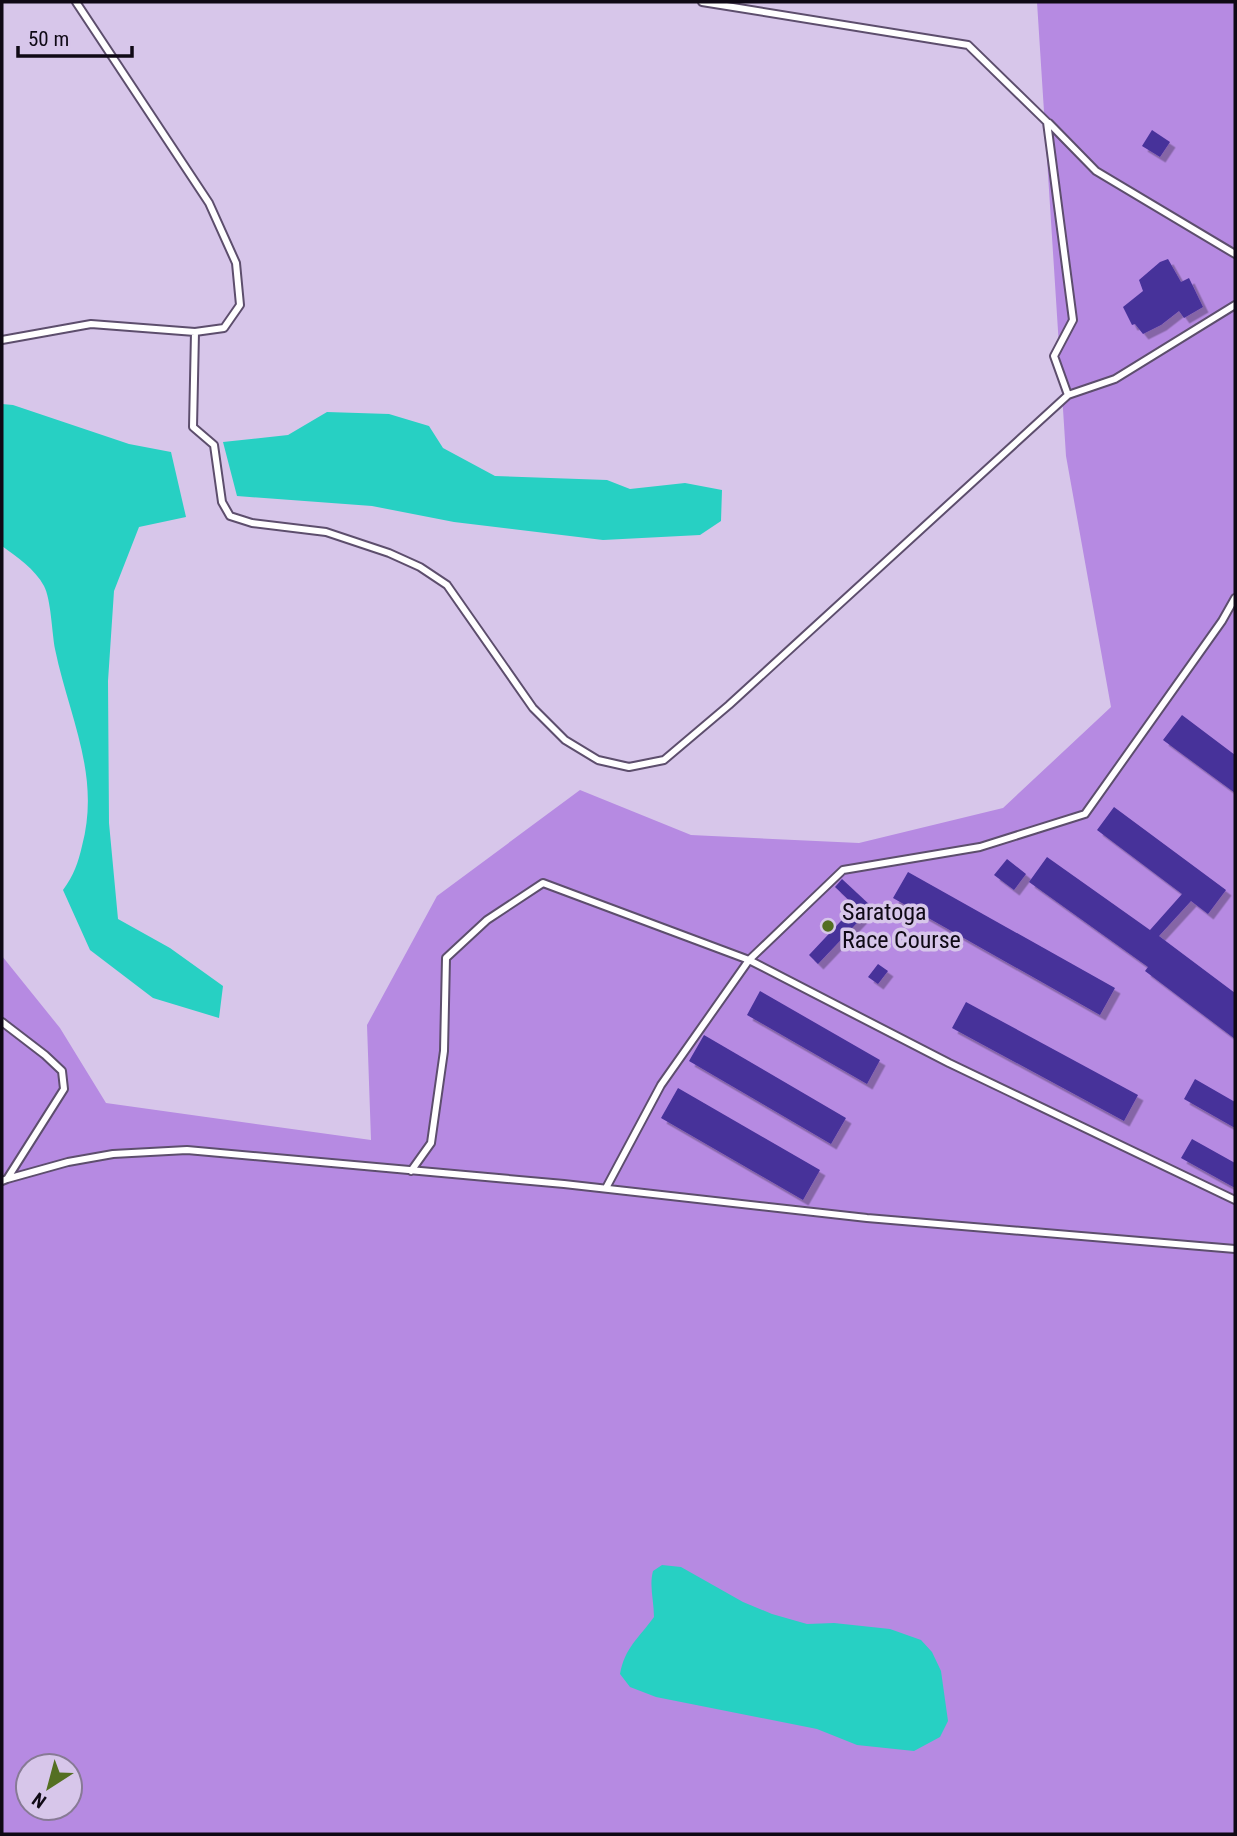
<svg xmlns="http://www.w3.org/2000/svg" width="1237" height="1836" viewBox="0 0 1237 1836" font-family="'Roboto Condensed',sans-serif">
	<defs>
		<filter id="shadow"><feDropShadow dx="5.5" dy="5.5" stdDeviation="0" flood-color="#0004"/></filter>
	</defs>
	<rect width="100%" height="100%" fill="#d7c6ea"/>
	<!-- green -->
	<path fill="#b68ae2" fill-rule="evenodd" d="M1037,2H1235V1834H2V956L60,1028L106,1103L371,1140L367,1025L437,896L580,790L691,835L859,843L1003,808L1111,707L1066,456ZM28,1766H70V1808H28Z"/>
	<!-- water -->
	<path fill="#27d0c3" d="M2,404L13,405L129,444L171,452L186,517L139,527L114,591L108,681L109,823L118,919L170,948L223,986L219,1018L153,998L90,950L63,890C74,875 78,863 82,846C101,775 69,717 55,649C52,633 51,599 44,586C35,569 17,557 2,546Z
		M327,412L389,414L429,426L443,448L495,476L607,480L630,489L685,483L722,490L721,521L700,535L603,540L454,522L372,506L237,496L223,442L288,435Z
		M662,1565L681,1567L743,1602L772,1614L807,1624L834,1623L890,1629L921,1640L932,1652L941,1671L948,1721L940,1737L914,1751L857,1745L817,1729L656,1697L630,1687L620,1674C625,1647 639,1638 654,1617C654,1601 649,1586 653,1571Z"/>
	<!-- building -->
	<path fill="#47319a" filter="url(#shadow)" d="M1152,130L1170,142L1160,157L1142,146Z
		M1168,259L1181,282L1189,278L1203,307L1184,318L1179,311L1161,325L1143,334L1135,324L1132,325L1123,307L1143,291L1139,280L1160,262Z
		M1182,715L1235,755V793L1163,740Z
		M1114,807L1226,890L1208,914L1191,901L1159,936L1235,993V1039L1145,971L1148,967L1029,882L1047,857L1150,930L1182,894L1097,830Z
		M1007,859L1026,874L1014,890L994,875Z
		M908,872L1115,988L1100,1015L893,898Z
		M842,879L872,907L818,964L809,955L855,906L835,887Z
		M878,964L888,971L878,984L868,977Z
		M760,991L880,1060L867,1084L747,1015Z
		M966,1002L1138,1095L1124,1121L952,1028Z
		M704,1035L846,1118L831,1144L689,1061Z
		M1195,1079L1235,1102V1128L1184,1099Z
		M678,1088L820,1170L803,1200L661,1118Z
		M1192,1139L1235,1163V1188L1181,1158Z"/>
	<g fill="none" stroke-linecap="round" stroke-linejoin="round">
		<defs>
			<path id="lane" d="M702,2L968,45L1047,122L1073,320L1054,356L1068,395
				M1049,123L1096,171L1235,254
				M195,332L193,427L214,445L222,502L230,516L252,523L326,532L389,553L420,567L447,585L533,708L565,740L598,760L629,767L664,760L729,705L1068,395L1115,379L1235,305
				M2,340L91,324L195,332L224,328L240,305L236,263L209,203L76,2
				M2,1022L45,1055L62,1071L64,1089L7,1179L2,1181
				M411,1171L431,1143L444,1051L446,958L487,920L543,883L749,960L949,1063L1235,1200
				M7,1179L68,1162L113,1154L187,1150L564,1184L867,1218L1235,1249
				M606,1188L661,1085L749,960L843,870L980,847L1085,814L1222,621L1235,598"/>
		</defs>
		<!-- lane casing -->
		<use href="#lane" stroke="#5d4e6d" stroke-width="10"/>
		<!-- lane -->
		<use href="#lane" stroke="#fff" stroke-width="6"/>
	</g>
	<!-- markers -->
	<circle fill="#546f22" stroke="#d7c6ea" stroke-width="2.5" cx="828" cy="926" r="7"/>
	<g text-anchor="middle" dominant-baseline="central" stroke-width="7" stroke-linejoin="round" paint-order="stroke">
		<!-- poi labels -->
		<g font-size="24" fill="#0f0915" stroke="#d7c6ea" text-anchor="start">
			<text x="842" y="912">Saratoga<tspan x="842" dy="28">Race Course</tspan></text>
		</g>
	</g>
	<!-- border -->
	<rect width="1237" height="1836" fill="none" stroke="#0f0915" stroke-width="7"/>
	<!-- north arrow -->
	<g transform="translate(49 1787) rotate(216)"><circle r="33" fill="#d7c6ea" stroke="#877a95" stroke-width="2"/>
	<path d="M0-5L12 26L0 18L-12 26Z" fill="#546f22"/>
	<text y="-10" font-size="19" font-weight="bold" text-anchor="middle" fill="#0f0915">N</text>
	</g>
	<!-- scale -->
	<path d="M18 46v10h114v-10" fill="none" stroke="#0f0915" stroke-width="3.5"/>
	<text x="28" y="46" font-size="21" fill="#0f0915" stroke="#d7c6ea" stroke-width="5" paint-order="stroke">50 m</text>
</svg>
